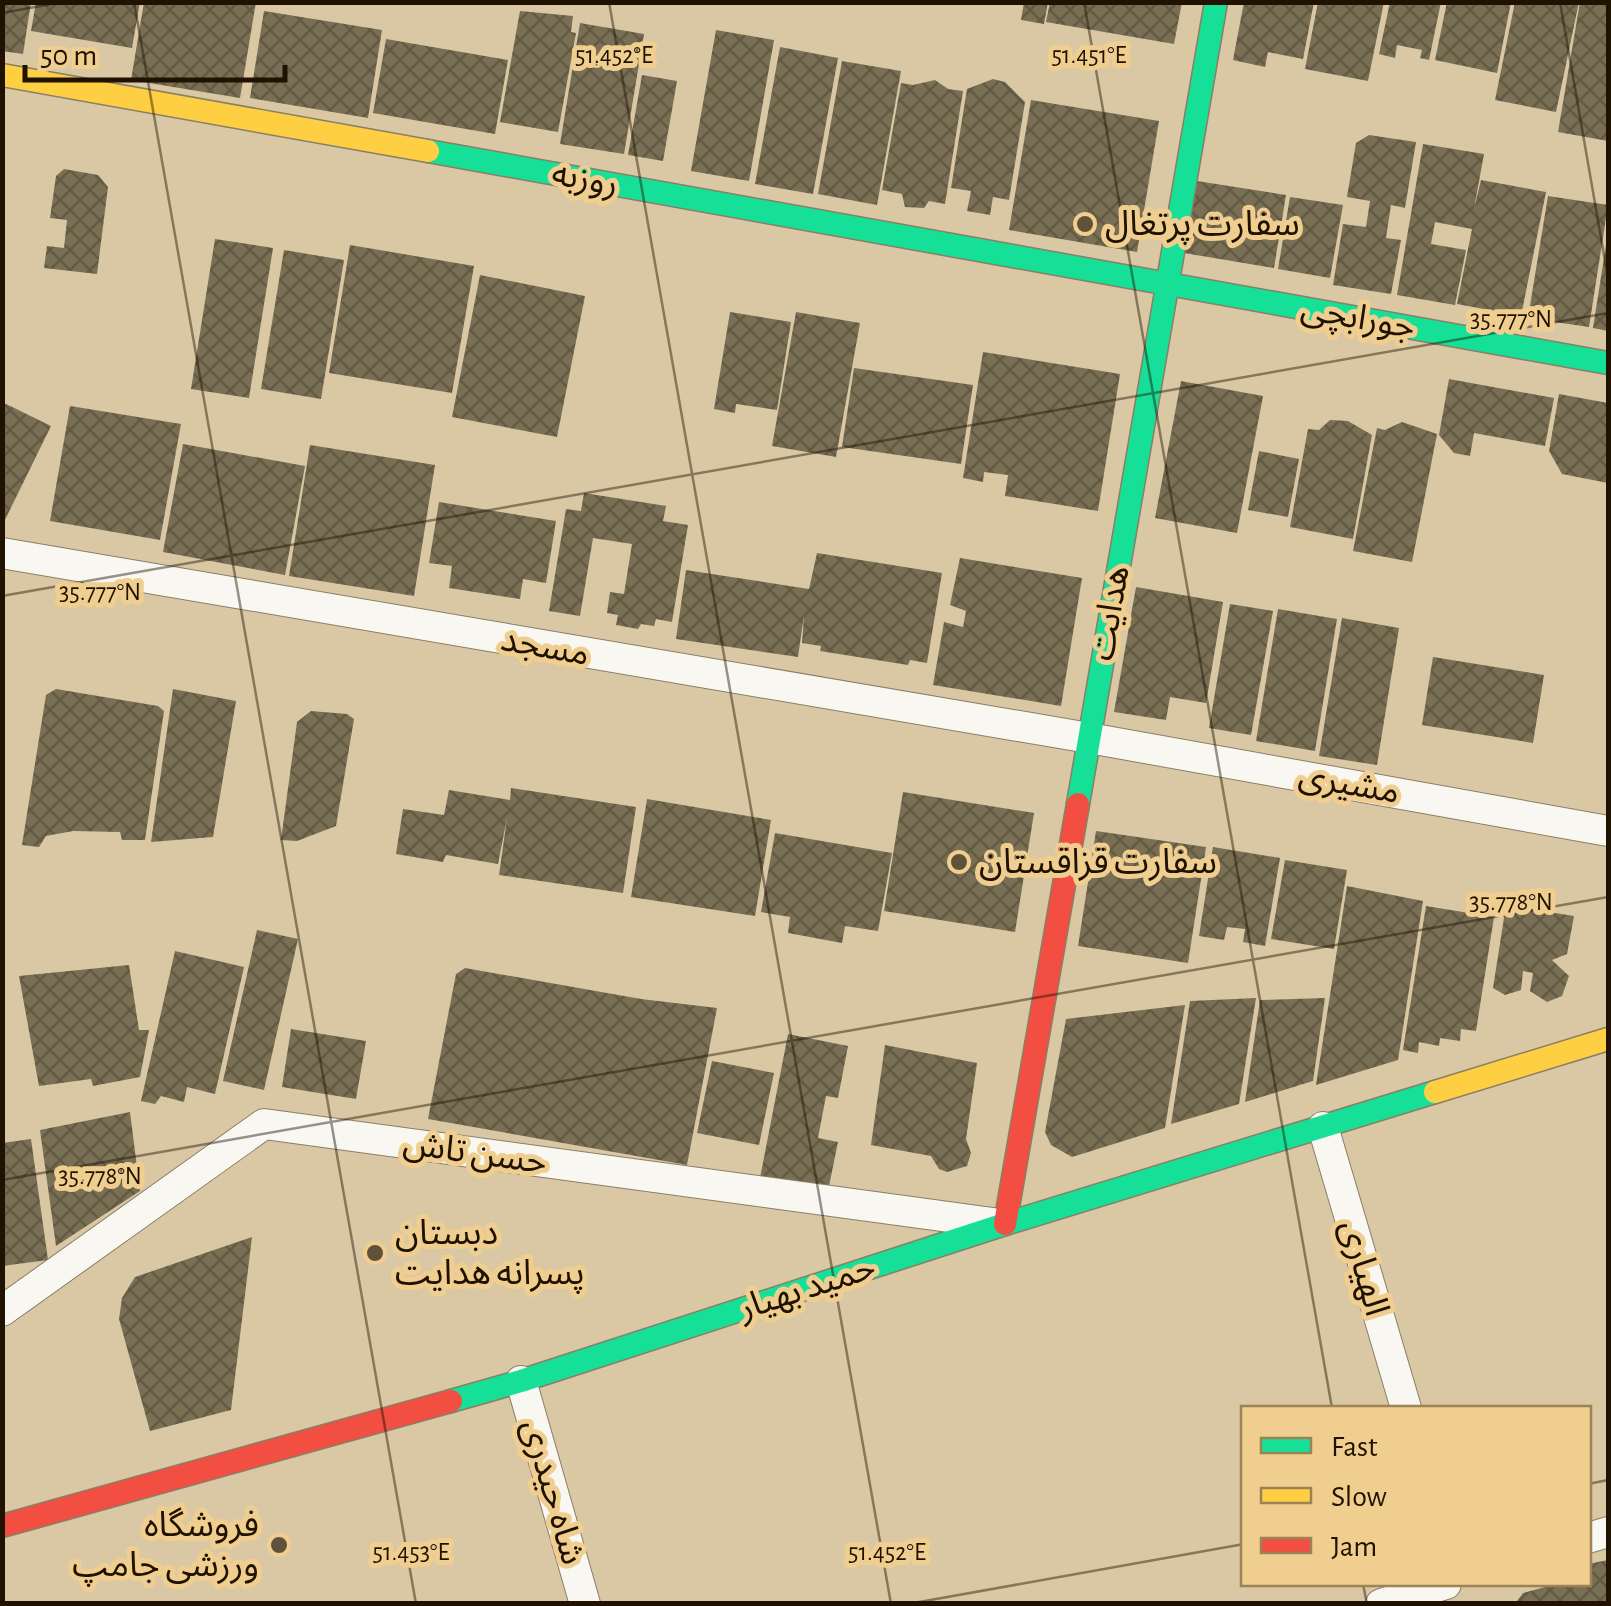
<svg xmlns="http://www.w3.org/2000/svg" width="1611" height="1606" viewBox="0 0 1611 1606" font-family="'Alegreya Sans','Noto Sans Arabic',sans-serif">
	<defs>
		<pattern id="building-cross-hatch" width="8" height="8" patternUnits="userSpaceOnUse" patternTransform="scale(2.5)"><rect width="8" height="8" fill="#796f55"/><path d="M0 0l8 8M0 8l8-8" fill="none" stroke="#635a44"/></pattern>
	</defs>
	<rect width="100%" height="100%" fill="#dac8a5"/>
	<!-- building -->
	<path fill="url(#building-cross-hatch)" d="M2,2H31L23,54L2,51Z
		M36,2H140L132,48L31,31Z
		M144,2H256L240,98L131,80Z
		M1024,2H1048L1044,24L1021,20Z
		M1050,2H1182L1174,44L1046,22Z
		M1244,2H1314L1303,59L1268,52L1265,67L1233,60Z
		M1318,2H1384L1368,81L1305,69Z
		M1390,2H1441L1429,60L1420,58L1422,50L1397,45L1395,58L1379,54Z
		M1447,2H1511L1497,73L1435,60Z
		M1515,2H1579L1556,112L1495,100Z
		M1580,2H1608V141L1558,132Z
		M264,11L382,30L368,118L250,98Z
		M520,11L573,16L571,32L576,33L558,132L500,122Z
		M580,23L644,34L624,154L560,144Z
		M716,30L774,40L749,181L691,171Z
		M386,39L508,60L495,134L373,113Z
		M780,47L838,58L813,194L755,184Z
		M842,61L901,71L877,205L818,194Z
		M642,75L677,81L663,161L628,155Z
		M993,79L1005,82L1025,102L1009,200L993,197L990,215L967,211L971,191L951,188L967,89Z
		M935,80L948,89L963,91L945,204L929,201L924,208L905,207L902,194L882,190L901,83L913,85Z
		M1031,100L1159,121L1137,252L1009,230Z
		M1369,135L1416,142L1405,208L1391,205L1386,238L1401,240L1391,294L1333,285L1343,224L1366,227L1370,201L1347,197L1356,143Z
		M1423,144L1484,154L1474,209L1481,180L1546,192L1521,316L1457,304L1472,229L1435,222L1431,244L1466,250L1455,305L1397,295Z
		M64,169L98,175L108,187L97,274L44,268L47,246L64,248L67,220L50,218L56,176Z
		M1197,181L1286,195L1274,268L1184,253Z
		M1548,196L1608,205L1589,327L1528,318Z
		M1290,197L1343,205L1330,278L1278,269Z
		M215,239L273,248L249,398L191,389Z
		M350,245L474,266L452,393L329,373Z
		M1606,245H1608V331L1593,328Z
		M284,250L344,260L321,399L261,389Z
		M480,275L585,296L557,437L452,417Z
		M730,312L791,322L777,410L736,404L735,413L714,409Z
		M796,312L860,323L836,457L772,446Z
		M983,352L1120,374L1098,511L1005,496L1008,475L984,472L983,482L963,478Z
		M854,368L973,385L961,464L842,447Z
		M1449,379L1554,398L1545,446L1474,433L1470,456L1454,453L1439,435Z
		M1181,381L1263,396L1237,533L1155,518Z
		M1559,394L1608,403V483L1562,474L1549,451Z
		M2,402L51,426L2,526Z
		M70,406L181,424L160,540L50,521Z
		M1330,420L1348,421L1372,435L1353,539L1290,527L1308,429L1319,430Z
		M1402,422L1437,434L1412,562L1353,551L1377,428L1385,430Z
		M183,444L305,466L285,575L163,552Z
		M310,445L435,465L414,596L289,576Z
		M1259,451L1299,459L1288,517L1248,510Z
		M584,493L666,506L663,521L688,525L672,622L656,619L654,626L641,624L638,629L616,625L618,615L607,613L610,592L624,594L632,544L593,538L580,616L549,611L566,509L581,511Z
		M439,502L556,521L546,583L523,579L520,599L449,588L452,566L429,563Z
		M817,553L942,573L927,663L910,660L908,665L820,651L821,646L802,643L804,615L798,657L676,639L686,570L809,589Z
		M960,558L1082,578L1061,706L933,685L944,622L963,627L966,611L950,605Z
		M1136,587L1223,602L1206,703L1170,697L1166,720L1114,712Z
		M1230,604L1273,611L1251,735L1209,728Z
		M1278,609L1337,619L1315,751L1256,741Z
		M1342,618L1399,628L1377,765L1319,756Z
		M1433,657L1544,675L1533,743L1422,725Z
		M56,689L158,706L164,711L145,840H122L120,832L73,831L46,836L39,847L22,845L46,695Z
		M173,689L236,701L213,837L151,842Z
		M311,711L347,714L354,719L336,826L297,841L281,840L297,722Z
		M511,788L636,807L623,893L499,875L507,818L498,864L446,855L443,862L396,854L403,809L444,815L449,790L510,800Z
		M903,792L1034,813L1015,932L884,911Z
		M647,799L771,820L755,916L631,897Z
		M1096,831L1206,847L1188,963L1078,946Z
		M775,833L892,853L878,931L845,926L842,943L788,933L790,917L761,912Z
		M1213,847L1280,858L1265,946L1243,942L1245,929L1227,927L1224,940L1199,936Z
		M1285,860L1347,870L1334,949L1271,939Z
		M1347,886L1423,901L1398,1060L1316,1085Z
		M1506,905L1574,916L1567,954L1552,960L1569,976L1562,996L1547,1002L1530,991L1533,973L1523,971L1521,990L1505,995L1493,988Z
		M1426,906L1494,917L1476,1031L1461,1029L1460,1041L1440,1038L1439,1046L1419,1042L1418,1053L1403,1050Z
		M257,930L298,939L264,1090L223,1081Z
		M175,951L244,967L215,1094L187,1087L184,1102L161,1096L155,1104L141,1101Z
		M129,965L139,1030H149L140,1077L93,1086L91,1079L39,1086L19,976Z
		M465,968L641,999L717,1008L687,1165L428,1119L456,974Z
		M1256,998L1239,1104L1171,1124L1190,1001Z
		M1325,998L1313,1081L1245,1102L1260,1000Z
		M1185,1005L1165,1128L1072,1157L1051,1145L1045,1132L1066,1019Z
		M291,1029L366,1041L356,1099L282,1087Z
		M788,1034L848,1046L838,1098L826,1096L818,1138L838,1142L828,1191L760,1178Z
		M885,1045L977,1063L966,1139L971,1153L967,1166L947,1172L939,1169L931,1156L871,1145Z
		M712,1061L774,1073L759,1145L697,1133Z
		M130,1112L140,1191L56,1246L40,1130Z
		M31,1139L48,1260L2,1266V1143Z
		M252,1237L231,1410L150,1431L119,1319L122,1298L135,1277Z
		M1608,1560V1604H1515L1523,1593L1545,1587V1584H1588V1564Z"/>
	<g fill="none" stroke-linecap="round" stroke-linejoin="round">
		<defs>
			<path id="street" d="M2,553L1089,738L1608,831
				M1323,1127L1406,1408
				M2,1311L264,1124L993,1223
				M521,1381L585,1604
				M1588,1538L1608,1532
				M1381,1604L1446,1584"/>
			<path id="fast" d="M428,151L1608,363
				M1078,804L1216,2
				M451,1401L521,1381L1005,1224L1435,1092"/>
			<path id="slow" d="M2,75L428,151
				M1435,1092L1608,1039"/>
			<path id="jam" d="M1005,1224L1078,804
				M2,1526L451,1401"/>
		</defs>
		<!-- street casing -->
		<use href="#street" stroke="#8a7e65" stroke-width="32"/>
		<!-- fast casing -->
		<use href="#fast" stroke="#8a7e65" stroke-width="25"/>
		<!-- slow casing -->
		<use href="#slow" stroke="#8a7e65" stroke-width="25"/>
		<!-- jam casing -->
		<use href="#jam" stroke="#8a7e65" stroke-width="25"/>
		<!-- street -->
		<use href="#street" stroke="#f9f7f2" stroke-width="30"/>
		<!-- fast -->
		<use href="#fast" stroke="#16e098" stroke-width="22"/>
		<!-- slow -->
		<use href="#slow" stroke="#ffcf43" stroke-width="22"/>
		<!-- jam -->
		<use href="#jam" stroke="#f24e42" stroke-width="22"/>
	</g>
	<!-- ticks -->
	<path fill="none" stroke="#1f1200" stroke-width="2.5" stroke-opacity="0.45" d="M134,2L416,1604M609,2L891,1604M1084,2L1332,1408M1560,2L1608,278M2,13L62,2M2,596L1608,313M2,1180L1608,897M1588,1484L1608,1480M1363,1584L1367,1604M908,1604L1244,1544"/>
	<!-- markers -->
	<g fill="#60523a" stroke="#f0ce8f" stroke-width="4">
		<circle cx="1085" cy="224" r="10"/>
		<circle cx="959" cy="862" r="10"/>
		<circle cx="375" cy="1253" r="10"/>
		<circle cx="279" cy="1545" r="10"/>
	</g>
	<g text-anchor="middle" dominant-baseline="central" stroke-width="10" stroke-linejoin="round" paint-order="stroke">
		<!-- street labels -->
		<g font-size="35" fill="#1f1200" stroke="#f0ce8f">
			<text transform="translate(585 179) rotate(10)">روزبه</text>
			<text transform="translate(1358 318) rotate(10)">جورابچی</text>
			<text transform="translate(1110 613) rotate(-80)">هدایت</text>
			<text transform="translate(545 647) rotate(10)">مسجد</text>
			<text transform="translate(1349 784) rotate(10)">مشیری</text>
			<text transform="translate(475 1153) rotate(8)">حسن تاش</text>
			<text transform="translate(1364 1268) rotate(74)">الهیاری</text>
			<text transform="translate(807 1288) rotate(-18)">حمید بهیار</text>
			<text transform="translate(553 1492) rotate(74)">شاه حیدری</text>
		</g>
		<!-- poi labels -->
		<g font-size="35" fill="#1f1200" stroke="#f0ce8f" text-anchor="start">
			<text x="1105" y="224">سفارت پرتغال</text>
			<text x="979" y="862">سفارت قزاقستان</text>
			<text x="395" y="1233">دبستان<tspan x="395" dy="40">پسرانه هدایت</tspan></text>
			<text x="259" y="1525" text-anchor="end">فروشگاه<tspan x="259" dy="40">ورزشی جامپ</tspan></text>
		</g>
	</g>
	<g font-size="25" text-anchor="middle" fill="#1f1200" stroke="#f0ce8f" stroke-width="10" stroke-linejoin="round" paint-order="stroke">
		<text x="614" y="63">51.452°E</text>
		<text x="1089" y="63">51.451°E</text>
		<text x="1511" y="327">35.777°N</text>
		<text x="100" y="600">35.777°N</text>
		<text x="1511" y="910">35.778°N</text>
		<text x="100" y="1184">35.778°N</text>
		<text x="411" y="1560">51.453°E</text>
		<text x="887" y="1560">51.452°E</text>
	</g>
	<!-- border -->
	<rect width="1611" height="1606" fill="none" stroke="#1f1200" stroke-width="10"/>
	<!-- legend -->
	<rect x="1241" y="1406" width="350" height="180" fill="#f0ce8f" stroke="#9c8356" stroke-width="2.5"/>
	<rect x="1261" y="1438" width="50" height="15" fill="#16e098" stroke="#9c8356" stroke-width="2.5"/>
	<text x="1331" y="1456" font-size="30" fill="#1f1200">Fast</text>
	<rect x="1261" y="1488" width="50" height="15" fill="#ffcf43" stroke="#9c8356" stroke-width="2.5"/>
	<text x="1331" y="1506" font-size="30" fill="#1f1200">Slow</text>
	<rect x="1261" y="1538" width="50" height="15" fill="#f24e42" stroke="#9c8356" stroke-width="2.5"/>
	<text x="1331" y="1556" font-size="30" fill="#1f1200">Jam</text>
	<!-- scale -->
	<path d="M25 65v15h260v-15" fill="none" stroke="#1f1200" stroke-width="5"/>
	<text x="40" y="65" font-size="30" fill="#1f1200" stroke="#f0ce8f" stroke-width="8" paint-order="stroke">50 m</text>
</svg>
